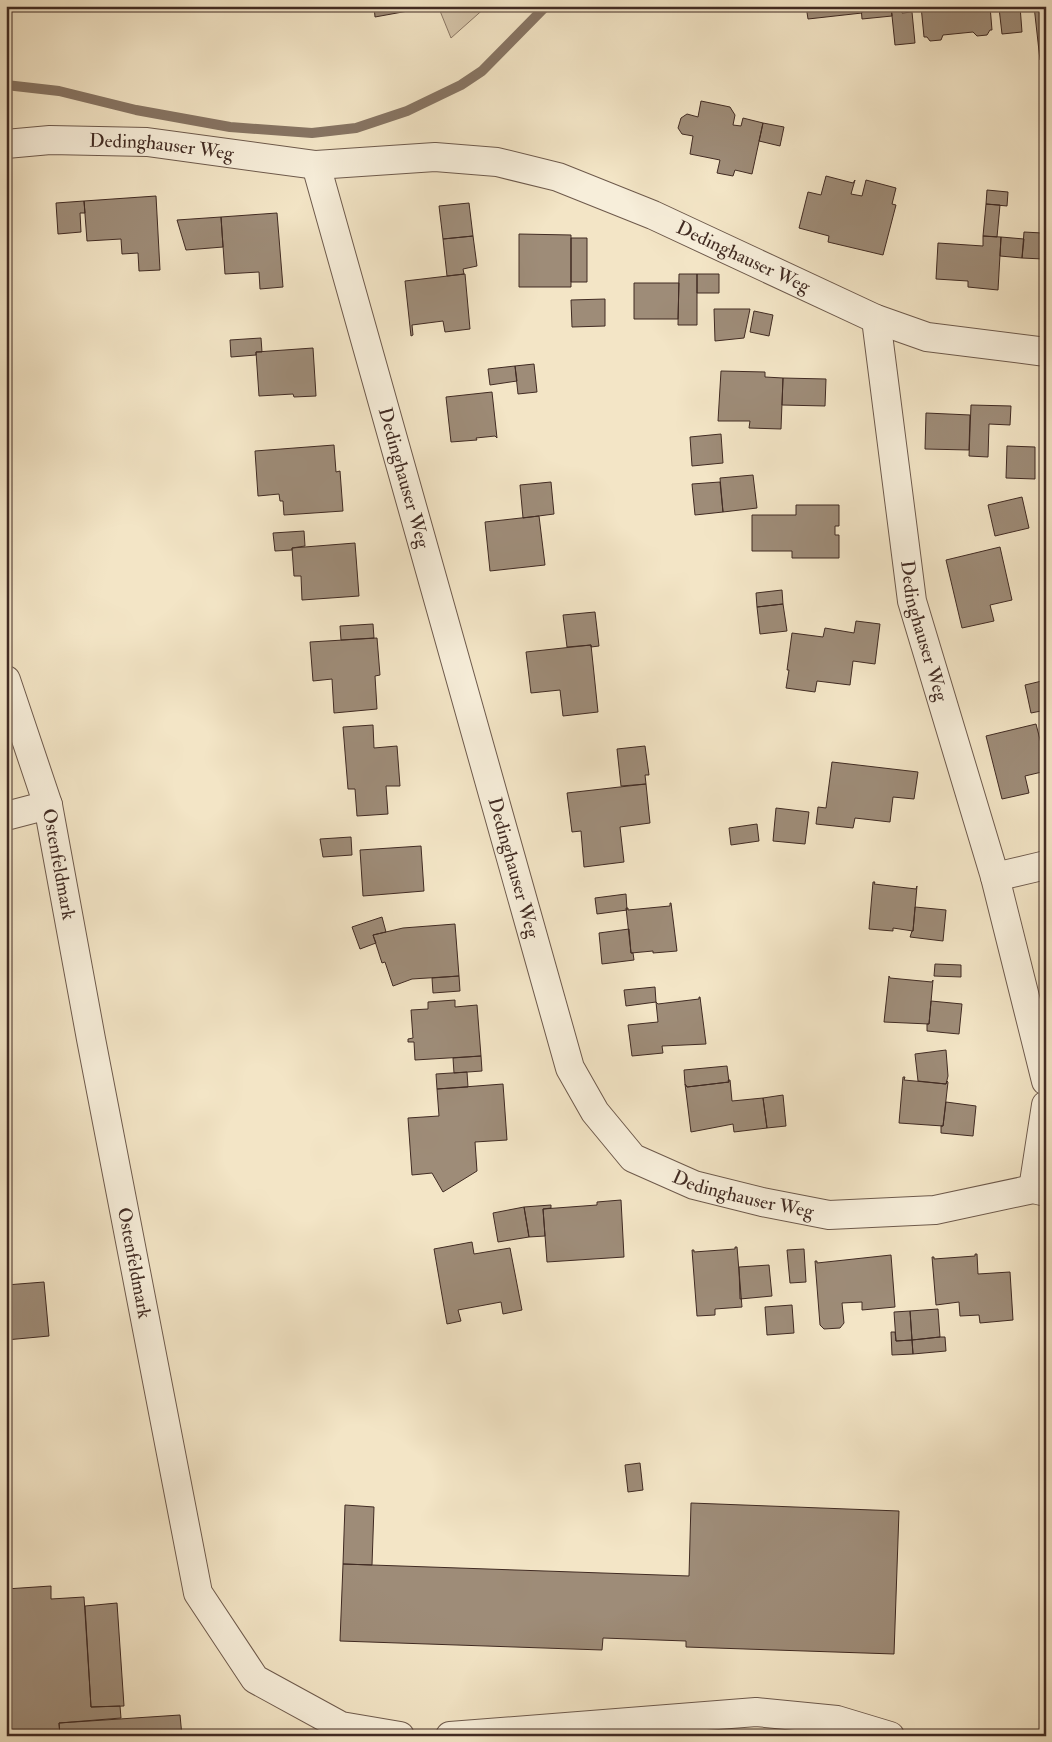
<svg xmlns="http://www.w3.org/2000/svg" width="1052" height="1742" viewBox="0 0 1052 1742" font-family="'IM FELL Double Pica',serif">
	<rect width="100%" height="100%" fill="#f3e5c6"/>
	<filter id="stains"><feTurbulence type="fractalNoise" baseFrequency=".004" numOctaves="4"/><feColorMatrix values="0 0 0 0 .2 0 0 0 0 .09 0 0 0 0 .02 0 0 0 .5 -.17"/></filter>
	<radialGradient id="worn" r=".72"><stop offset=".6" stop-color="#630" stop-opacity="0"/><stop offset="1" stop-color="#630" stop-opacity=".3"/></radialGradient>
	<!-- green -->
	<path fill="#d5c5aa" stroke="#8b7866" d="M438,6H487L451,38Z"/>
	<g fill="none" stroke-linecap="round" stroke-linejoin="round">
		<!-- stream -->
		<path stroke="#877564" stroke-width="10" d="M6,85L59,91L136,110L230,127L312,133L356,128L407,111L461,85L482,71L546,6"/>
	</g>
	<!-- building -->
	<path fill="#9e8c78" stroke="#412b23" d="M374,6H418L419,9L375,17Z
		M806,6H861L862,13L808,19Z
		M861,6H891L892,16L862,19Z
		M891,6H902V13L912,12L915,43L895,45Z
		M921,6H990L992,30H990L987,35L977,36L973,32L943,35L941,40L930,41L927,37H924Z
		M1010,6H1020L1022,32L1002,34L999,8Z
		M1034,6H1046V50H1040L1041,60H1040Z
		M701,101L730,107L735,115L733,125L741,126L743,118L763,123L752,174L735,170L733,176L717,173L720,160L690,154L693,136L682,134L678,128L681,118L687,114L698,117Z
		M763,123L784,127L780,146L759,141Z
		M826,176L853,183L855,180L851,194L862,196L866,180L896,188L892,204L896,205L883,255L828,242L829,236L799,228L808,192L821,195Z
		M987,190L1008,192L1007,206L986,204Z
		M156,196L160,270L139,271L138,253L122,254L121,239L87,241L84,201Z
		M84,201L85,213H80L81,232L58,234L56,203Z
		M469,203L473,236L443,239L439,206Z
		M986,204L1000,205L997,237L983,236Z
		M277,213L283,287L260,289L259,272L225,274L221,217Z
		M221,217L223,247L186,250L177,220Z
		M1024,232L1042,233L1043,259L1022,258Z
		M519,234L571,235V287H519Z
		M473,236L477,266L463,269L464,274L447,276L443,239Z
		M983,236L1001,237L998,290L968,287V281L936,279L938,243L983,246Z
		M1001,237L1024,239L1022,258L1000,256Z
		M571,238H587V282H571Z
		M465,274L470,329L445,332L443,321L412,325L413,335L411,336L405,281Z
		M679,274H697V325H678Z
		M697,274H719V293H697Z
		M634,283H679L678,319H634Z
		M605,299V326L572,327L571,300Z
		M714,309H750L744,338L715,341Z
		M754,311L773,315L769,336L750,332Z
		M261,338L262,352H256V355L231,357L230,340Z
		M313,348L316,396L294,397L293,394L259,396L256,352Z
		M534,364L537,392L518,394L515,366Z
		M515,366L517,381L490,385L488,369Z
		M721,371L765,372V377L783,378L781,429L749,428L750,421H718Z
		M783,378L826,379L825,406L782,405Z
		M492,392L497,438L495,436L476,438L477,440L451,442L446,397Z
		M971,405L1011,406L1010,425L989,424L988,457L969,456Z
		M926,413L970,415L969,450L925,449Z
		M721,434L723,463L692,466L690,437Z
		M334,445L336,472L340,471L343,511L284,515L283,501H280L279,494L258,496L255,451Z
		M1007,446L1035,447V479L1006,478Z
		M753,475L757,508L723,512L720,478Z
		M551,482L554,514L523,518L520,485Z
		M720,482L723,512L695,515L692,484Z
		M1022,497L1029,528L995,536L988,505Z
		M796,505H839V526H835V535H839V558H792V551H752V515H796Z
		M539,516L545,565L490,571L485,522Z
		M304,531L305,546L292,548V550L275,551L273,533Z
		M355,543L359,596L302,600L301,576H294L292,548Z
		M1000,547L1012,600L990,605L994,621L962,628L946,560Z
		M782,590L783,604L757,607L756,593Z
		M783,604L787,631L760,634L757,607Z
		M595,612L599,646L591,647V645L567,647L563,615Z
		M856,621L880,624L875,664L853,661L850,685L817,681L815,692L786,688L789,670H787L792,633L823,637L825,628L854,633Z
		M373,624L374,638L341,640L340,626Z
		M377,638L380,675L375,676L377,709L334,713L332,679L313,681L310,642Z
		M591,645L598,712L563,716L560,690L531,693L526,652Z
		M1046,680V710L1031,713L1025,685Z
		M1036,724L1046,763V771L1025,776L1029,793L1002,799L986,736Z
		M373,725L374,748L397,746L400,786H386L388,814L357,816L355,789H348L343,727Z
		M645,746L649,775H645L646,784L621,786L617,749Z
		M832,762L918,772L914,799L893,797L890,822L855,818L853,828L816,824L818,807L826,808Z
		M646,784L650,823L620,827L624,862L584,867L581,831L572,832L567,793Z
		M776,808L809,812L805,844L773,841Z
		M757,824L759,841L731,845L729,828Z
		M351,837L352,855L323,857L320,839Z
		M421,846L424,891L363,896L360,850Z
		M873,882H875L874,884L916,889L917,886L913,931L893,928V931L869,929Z
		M626,894L627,910L597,914L595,898Z
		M670,903H671L677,951L653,953V951L631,953L626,908H628V910L670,906Z
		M915,907L946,910L943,941L910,937L912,931H913Z
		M382,917L386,932L373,935L376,943L360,949L352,927Z
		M455,924L459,976L412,979L393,986L385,962L382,963L373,935L403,928Z
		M629,929L631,953H633L634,960L602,964L599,933Z
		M935,964L961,965V977L934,976Z
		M459,976L460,991L433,993L432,978Z
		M889,976L890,978L932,982L933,980L929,1024L884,1022Z
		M655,987L656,1002L626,1006L624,990Z
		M699,997H700L706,1044L662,1046L663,1053L632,1056L628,1025L658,1022L656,1002L658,1004L699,999Z
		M455,1000V1007L477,1005L481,1056L415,1060L414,1042H408V1039L413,1038L411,1010L428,1009V1002Z
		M931,1001L962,1004L959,1034L927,1031V1024H929Z
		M946,1050L948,1076L946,1084L918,1081L915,1054Z
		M481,1056L482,1071L454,1073L453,1058Z
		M727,1066L729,1082L687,1087L685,1084L684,1070Z
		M467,1072L468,1087L437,1089L436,1074Z
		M903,1077H905L904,1080L946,1084L947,1081L948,1082L943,1126L899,1123Z
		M728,1080H730L732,1101L763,1098L767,1128L734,1132L733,1124L691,1132L685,1084L687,1087L729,1082Z
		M503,1084L507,1140L475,1142L477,1171L443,1192L432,1173L412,1175L408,1118L439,1116L437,1089Z
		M783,1095L786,1126L767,1128L763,1098Z
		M946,1102L976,1106L973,1136L941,1133V1126H943Z
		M621,1200L624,1257L547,1262L543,1209L597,1205V1202Z
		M551,1205V1208L543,1209L545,1236L529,1237L524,1207Z
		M524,1207L529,1237L498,1242L493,1213Z
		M472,1242L474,1254L510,1248L522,1310L503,1314L501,1302L458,1310L461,1321L447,1324L434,1249Z
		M735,1247H737L742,1307L715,1309V1315L697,1316L692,1250H694V1252L735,1249Z
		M804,1249L806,1282L790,1283L787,1250Z
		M975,1254H977L978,1274L1010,1272L1013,1320L980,1323L979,1315L960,1316L959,1302L936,1305L932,1257H934V1259L975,1256Z
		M891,1255L895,1307L862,1310V1302L842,1303L844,1323L840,1328L824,1329L820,1325L815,1261H817V1263Z
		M769,1265L772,1296L740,1299L739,1267Z
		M44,1282L49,1336L6,1340V1285Z
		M792,1305L794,1333L767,1335L765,1307Z
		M938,1309L940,1337L912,1340L910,1311Z
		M910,1311L912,1340L896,1341L894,1312Z
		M891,1332H895L896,1341L912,1340L913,1354L892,1355Z
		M940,1337H945L946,1351L913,1354L912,1340Z
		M640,1463L643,1490L628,1492L625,1465Z
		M691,1503L899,1511L894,1654L686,1647V1641L603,1638L602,1650L340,1641L343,1564L689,1576Z
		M345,1505L374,1507L372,1565L343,1564Z
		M51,1586V1599L84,1597L91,1707L120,1706L121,1718L59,1723L60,1736H6V1589Z
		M117,1603L124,1706L91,1707L85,1606Z
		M180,1715L182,1736H60L59,1723Z
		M244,1732V1736H216V1734Z"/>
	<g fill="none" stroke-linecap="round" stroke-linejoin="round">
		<defs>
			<g id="street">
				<path id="s1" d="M6,144L50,140L147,142L316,165L435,157L497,162L558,177L653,215L876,319L927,337L1046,352"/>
				<path id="s2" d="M316,165L570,1068L595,1112L633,1158L694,1185L762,1202L829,1215L935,1210L1033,1189L1046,1192"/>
				<path id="s3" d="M876,319L912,601L995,877L1046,1081"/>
				<path id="s4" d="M6,680L48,805L91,1039L198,1593L255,1679L341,1726L400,1736"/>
				<path d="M6,816L48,805"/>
				<path d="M995,877L1046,865"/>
				<path d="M1033,1189L1046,1105"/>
				<path d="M450,1736L756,1712L837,1720L890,1736"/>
			</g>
		</defs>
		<!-- street casing -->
		<use href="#street" stroke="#6e5a4c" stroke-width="30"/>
		<!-- street -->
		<use href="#street" stroke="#f7eeda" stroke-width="28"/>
	</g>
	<g text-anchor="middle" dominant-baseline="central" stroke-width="4" stroke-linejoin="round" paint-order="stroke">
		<!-- street labels -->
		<g font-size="19" fill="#412b23" stroke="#f7eeda">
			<text stroke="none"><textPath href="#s1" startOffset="156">Dedinghauser Weg</textPath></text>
			<text stroke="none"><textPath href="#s1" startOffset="758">Dedinghauser Weg</textPath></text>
			<text stroke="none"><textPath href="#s2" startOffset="325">Dedinghauser Weg</textPath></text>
			<text stroke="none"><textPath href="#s3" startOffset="316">Dedinghauser Weg</textPath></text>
			<text stroke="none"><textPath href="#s4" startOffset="192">Ostenfeldmark</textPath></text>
			<text stroke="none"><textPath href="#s2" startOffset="730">Dedinghauser Weg</textPath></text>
			<text stroke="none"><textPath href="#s2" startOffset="1165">Dedinghauser Weg</textPath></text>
			<text stroke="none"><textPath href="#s4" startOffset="598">Ostenfeldmark</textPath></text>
		</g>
	</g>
	<!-- margin -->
	<rect width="1052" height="1742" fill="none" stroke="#f3e5c6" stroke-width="25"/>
	<rect x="8" y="8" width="1037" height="1727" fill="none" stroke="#412b23" stroke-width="2.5"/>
	<rect x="12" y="12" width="1027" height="1717" fill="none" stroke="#412b23"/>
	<rect width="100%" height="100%" filter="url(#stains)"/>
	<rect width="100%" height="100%" fill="url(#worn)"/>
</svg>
